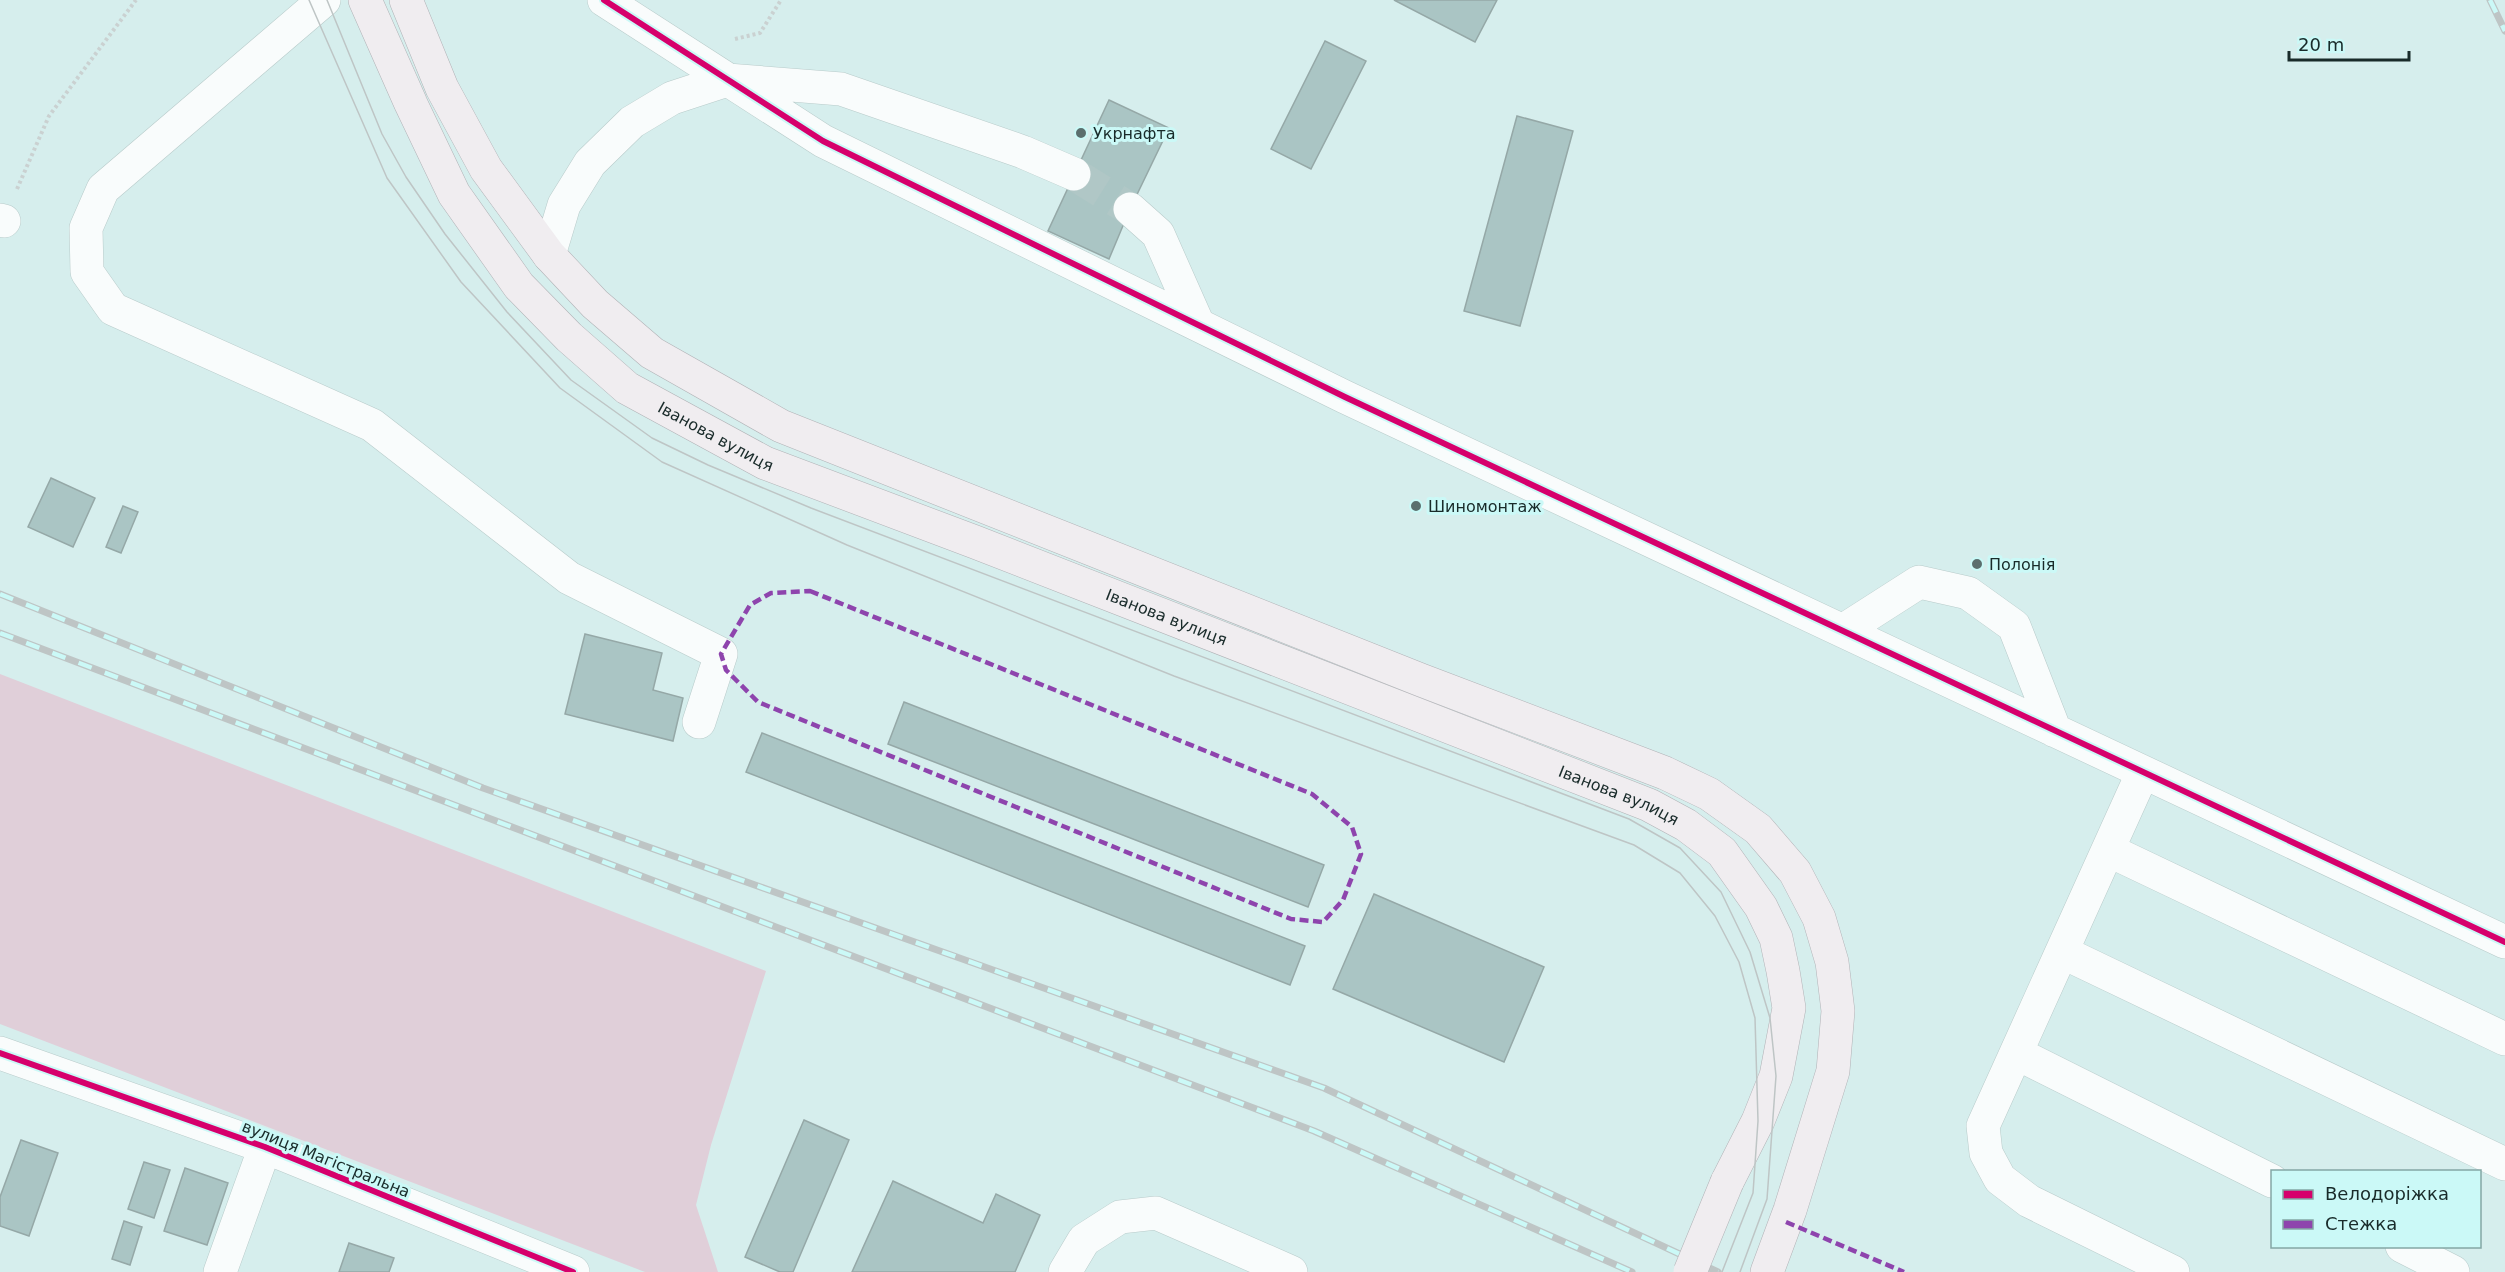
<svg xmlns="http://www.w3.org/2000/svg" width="2505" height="1272" viewBox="0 0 2505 1272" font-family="'DejaVu Sans',sans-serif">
	<rect width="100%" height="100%" fill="#d6eeed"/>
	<!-- green -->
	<path fill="#e0cfd9" d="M0,674L766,971L711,1145L696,1205L718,1272H645L0,1024Z"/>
	<!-- building -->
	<path fill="#aac5c4" stroke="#95a8a7" stroke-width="1.5" d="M1394,0H1497L1475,42Z
		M1325,41L1366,61L1311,169L1271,149Z
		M1109,100L1169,128L1130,209L1109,259L1048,231Z
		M1517,116L1573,131L1520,326L1464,311Z
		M51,478L95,498L73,547L28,527Z
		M123,506L138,512L121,553L106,547Z
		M585,634L662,653L653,690L683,698L673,741L565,714Z
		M904,702L1324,865L1308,907L888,744Z
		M762,733L1305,946L1290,985L746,772Z
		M1374,894L1544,967L1504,1062L1333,989Z
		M804,1120L849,1140L793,1272H780L745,1257Z
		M21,1140L58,1153L29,1236L0,1226V1197Z
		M144,1162L170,1170L154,1218L128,1209Z
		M185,1168L228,1183L207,1245L164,1231Z
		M893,1181L983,1223L996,1194L1040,1215L1015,1272H852Z
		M124,1221L142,1227L130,1265L112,1259Z
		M349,1243L394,1258L389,1272H339Z"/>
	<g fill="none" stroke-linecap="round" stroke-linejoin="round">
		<!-- minor-tunnel -->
		<path stroke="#b0c7c6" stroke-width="33" stroke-dasharray="33 16" stroke-linecap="butt" d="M1074,174L1130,209"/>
		<defs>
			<path id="minor" d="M324,0L103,189L86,228L87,272L113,309L372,425L569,578L721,654L699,722
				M604,0L823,141L1345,397L2505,942
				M1130,209L1158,234L1197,322
				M0,220L4,221
				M549,255L564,205L590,163L632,122L672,98L727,80L841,89L1023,152L1074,174
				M1844,630L1919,582L1968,593L2014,626L2055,731
				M2143,772L1983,1126L1986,1153L2000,1179L2029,1201L2173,1272
				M2108,850L2505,1039
				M2062,952L2505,1164
				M0,1053L265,1147L573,1272
				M2016,1053L2272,1181
				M2402,1246L2453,1272
				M220,1272L265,1147
				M1065,1272L1084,1240L1120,1217L1156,1213L1291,1272"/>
			<g id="major">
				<path id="s1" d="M365,0L411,104L454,194L519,286L569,337L627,388L765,463L975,542L1649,805L1686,825L1722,852L1761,907L1776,938L1783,971L1789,1008L1776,1076L1758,1121L1727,1182"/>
				<path d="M406,0L442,88L486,169L549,255L595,304L652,353L781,426L1421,680L1665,773L1709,794L1758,829L1795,872L1819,918L1832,962L1838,1011L1833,1071L1790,1210L1767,1272"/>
			</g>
		</defs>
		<!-- minor casing -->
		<use href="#minor" stroke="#b8cbca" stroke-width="34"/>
		<!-- major casing -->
		<use href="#major" stroke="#b1b2b6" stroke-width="34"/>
		<!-- path -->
		<path stroke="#cad1d1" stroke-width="4" stroke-dasharray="3 3" stroke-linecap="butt" d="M735,39L760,33L781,0
			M17,189L49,116L136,0"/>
		<!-- minor -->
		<use href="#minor" stroke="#f9fcfc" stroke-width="33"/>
		<!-- major -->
		<use href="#major" stroke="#f0edf0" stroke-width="33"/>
		<!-- tram -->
		<path stroke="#bec5c5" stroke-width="1.5" d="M309,0L387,178L461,282L560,388L662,462L847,545L1174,676L1634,845L1680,873L1715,916L1739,962L1755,1018L1758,1121L1753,1193L1722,1272
			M327,0L382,134L406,177L445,234L507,312L571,380L652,438L708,465L811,508L1629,819L1680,848L1721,892L1750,952L1770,1018L1776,1076L1767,1199L1740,1272"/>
		<defs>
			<path id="rail" d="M2490,0L2505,31
				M0,594L483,788L1324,1088L1718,1272
				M0,633L1314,1131L1632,1272"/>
		</defs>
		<!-- rail casing -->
		<use href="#rail" stroke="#bec5c5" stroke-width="7"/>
		<!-- rail -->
		<use href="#rail" stroke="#cbf9f7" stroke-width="4.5" stroke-dasharray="14" stroke-linecap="butt"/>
		<defs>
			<path id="major-bridge" d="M1690,1272L1727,1182"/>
		</defs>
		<!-- major-bridge casing -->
		<use href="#major-bridge" stroke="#b1b2b6" stroke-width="34" stroke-linecap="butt"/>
		<!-- major-bridge -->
		<use href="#major-bridge" stroke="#f0edf0" stroke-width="33"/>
		<!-- quiet -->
		<path stroke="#8e44ad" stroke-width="4.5" stroke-dasharray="9 4.5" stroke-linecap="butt" d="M810,591L1312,794L1352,827L1361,854L1343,900L1323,922L1291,919L758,702L726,670L721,654L750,605L771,593Z
			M1786,1222L1904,1272"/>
		<defs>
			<path id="cycleway" d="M604,0L823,141L1345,397L2505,942
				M0,1053L265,1147L573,1272"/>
		</defs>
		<!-- cycleway casing -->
		<use href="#cycleway" stroke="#cbf9f7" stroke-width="10"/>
		<!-- cycleway -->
		<use href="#cycleway" stroke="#d6006c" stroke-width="6"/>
	</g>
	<!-- markers -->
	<g fill="#5b6f6e" stroke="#cbf9f7" stroke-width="2">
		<circle cx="1081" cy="133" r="6"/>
		<circle cx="1416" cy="506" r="6"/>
		<circle cx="1977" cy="564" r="6"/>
	</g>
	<g text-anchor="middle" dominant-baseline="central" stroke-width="6" stroke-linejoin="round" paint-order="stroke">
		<!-- poi labels -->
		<g font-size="16" fill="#192b2a" stroke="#cbf9f7" text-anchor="start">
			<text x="1093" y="133">Укрнафта</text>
			<text x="1428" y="506">Шиномонтаж</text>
			<text x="1989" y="564">Полонія</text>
		</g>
		<!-- street labels -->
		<g font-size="16" fill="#192b2a" stroke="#cbf9f7">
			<text stroke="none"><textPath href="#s1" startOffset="576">Іванова вулиця</textPath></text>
			<text stroke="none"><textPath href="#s1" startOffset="1062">Іванова вулиця</textPath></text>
			<text stroke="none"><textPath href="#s1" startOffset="1548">Іванова вулиця</textPath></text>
			<text transform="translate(326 1159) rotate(22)">вулиця Магістральна</text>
		</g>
	</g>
	<!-- legend -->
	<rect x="2271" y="1170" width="210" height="78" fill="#cbf9f7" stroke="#84a7a5" stroke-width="1.5"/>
	<rect x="2283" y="1190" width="30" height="9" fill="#d6006c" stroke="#84a7a5" stroke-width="1.5"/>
	<text x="2325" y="1200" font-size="18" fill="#192b2a">Велодоріжка</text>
	<rect x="2283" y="1220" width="30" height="9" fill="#8e44ad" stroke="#84a7a5" stroke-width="1.5"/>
	<text x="2325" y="1230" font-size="18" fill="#192b2a">Стежка</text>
	<!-- scale -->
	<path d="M2289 51v9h120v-9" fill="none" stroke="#192b2a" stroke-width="3"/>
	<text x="2298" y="51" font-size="18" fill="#192b2a" stroke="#cbf9f7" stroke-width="4.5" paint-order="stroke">20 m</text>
</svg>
